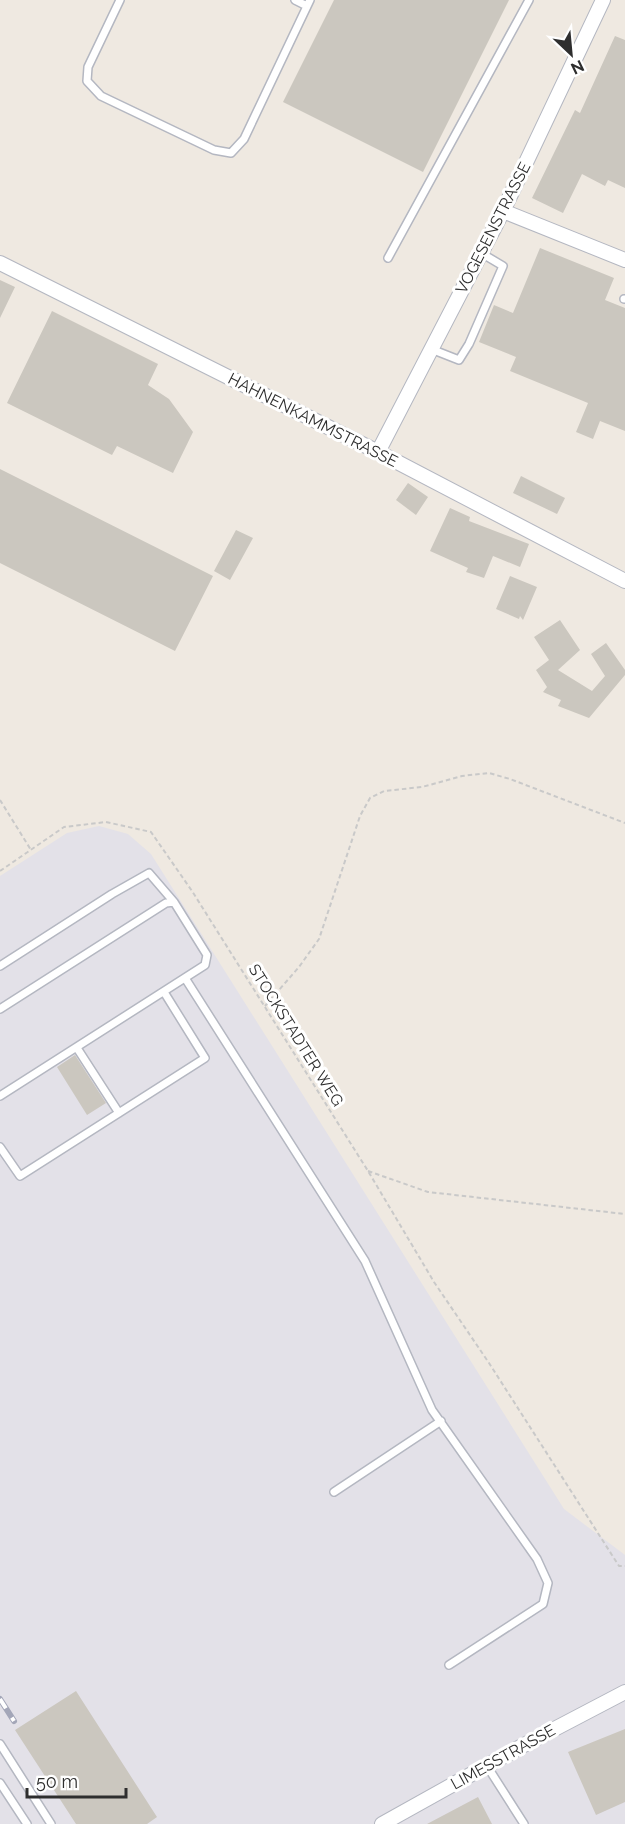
<svg xmlns="http://www.w3.org/2000/svg" width="625" height="1824" viewBox="0 0 625 1824" font-family="Raleway,sans-serif">
	<rect width="100%" height="100%" fill="#efe9e1"/>
	<!-- industrial -->
	<path fill="#e3e1e8" d="M99,826L128,834L151,854L564,1509L625,1555V1824H0V876L67,833Z"/>
	<!-- building -->
	<path fill="#cbc7bf" d="M334,0H509L423,172L283,102Z
		M615,36L625,40V188L608,180L605,186L582,174L563,213L532,198L575,110L580,113Z
		M540,248L614,278L605,300L625,308V431L600,421L593,439L576,432L588,403L510,371L516,357L479,342L494,305L513,313Z
		M0,280L15,287L0,318Z
		M52,311L158,364L148,385L169,399L193,432L173,473L117,446L112,455L7,403Z
		M0,469L213,576L175,651L0,563Z
		M521,476L565,498L557,514L513,493Z
		M408,483L428,497L416,515L396,500Z
		M450,508L470,517L469,521L529,544L520,567L493,556L484,578L466,572L468,568L430,551Z
		M236,530L253,538L230,580L214,571Z
		M510,576L537,587L523,620L520,616L519,619L496,609Z
		M560,620L580,650L558,670L592,691L605,676L591,654L606,643L625,670V675L589,718L558,706L561,700L543,692L547,687L536,670L549,660L534,637Z
		M75,1055L106,1103L87,1115L57,1067Z
		M76,1691L157,1817L147,1824H76L15,1730Z
		M625,1729V1802L596,1815L568,1752Z
		M478,1797L492,1824H427Z"/>
	<g fill="none" stroke-linecap="round" stroke-linejoin="round">
		<defs>
			<path id="lane" d="M120,0L88,67L87,81L101,96L214,150L231,153L244,139L310,0
				M295,0L307,6
				M388,258L529,0
				M624,299H625
				M431,349L459,360L469,344L503,266L481,253
				M0,966L112,894L149,873L174,902
				M185,978L365,1261L432,1410L537,1559L548,1583L543,1604L449,1665
				M0,1009L166,903L174,902L207,955L205,965L0,1096
				M77,1048L119,1113
				M0,1147L20,1176L205,1058L164,992
				M334,1492L441,1421
				M0,1744L51,1824
				M487,1766L524,1824
				M0,1783L27,1824"/>
			<path id="street" d="M503,211L625,260
				M0,263L378,452L625,581
				M378,452L503,211L603,0
				M382,1824L522,1746L625,1692"/>
		</defs>
		<!-- lane casing -->
		<use href="#lane" stroke="#b4b7c1" stroke-width="10"/>
		<!-- street casing -->
		<use href="#street" stroke="#b4b7c1" stroke-width="16"/>
		<!-- path -->
		<path stroke="#c9c9c9" stroke-width="2" stroke-dasharray="4.5 3" stroke-linecap="butt" d="M0,800L31,850
			M0,871L64,827L106,822L151,832L192,891L368,1171L434,1282L489,1363L619,1566H625
			M265,1006L299,967L319,939L360,816L370,798L384,791L422,787L462,776L489,773L510,779L625,823
			M368,1171L428,1192L625,1214"/>
		<!-- lane -->
		<use href="#lane" stroke="#fff" stroke-width="7"/>
		<!-- street -->
		<use href="#street" stroke="#fff" stroke-width="14"/>
		<defs>
			<path id="rail" d="M0,1699L14,1721"/>
		</defs>
		<!-- rail casing -->
		<use href="#rail" stroke="#a3a6b8" stroke-width="6"/>
		<!-- rail -->
		<use href="#rail" stroke="#fff" stroke-width="4" stroke-dasharray="11" stroke-linecap="butt"/>
	</g>
	<g text-anchor="middle" dominant-baseline="central" stroke-width="6" stroke-linejoin="round" paint-order="stroke">
		<!-- street labels -->
		<g font-size="16" fill="#2e2e2e" stroke="#fff">
			<text transform="translate(493 228) rotate(-63)">VOGESENSTRASSE</text>
			<text transform="translate(313 420) rotate(27)">HAHNENKAMMSTRASSE</text>
			<text transform="translate(296 1035) rotate(58)">STOCKSTADTER WEG</text>
			<text transform="translate(503 1757) rotate(-29)">LIMESSTRASSE</text>
		</g>
	</g>
	<!-- north arrow -->
	<g transform="translate(571 54) rotate(154)" stroke="#ffffff" stroke-width="4.5" paint-order="stroke">
	<path d="M0-4.5L10 22L0 15L-10 22Z" fill="#2e2e2e"/>
	<text y="-9" font-size="16" font-weight="bold" text-anchor="middle" fill="#2e2e2e">N</text>
	</g>
	<!-- scale -->
	<path d="M27 1788v9h99v-9" fill="none" stroke="#2e2e2e" stroke-width="3"/>
	<text x="36" y="1788" font-size="18" fill="#2e2e2e" stroke="#ffffff" stroke-width="4.5" paint-order="stroke">50 m</text>
</svg>
